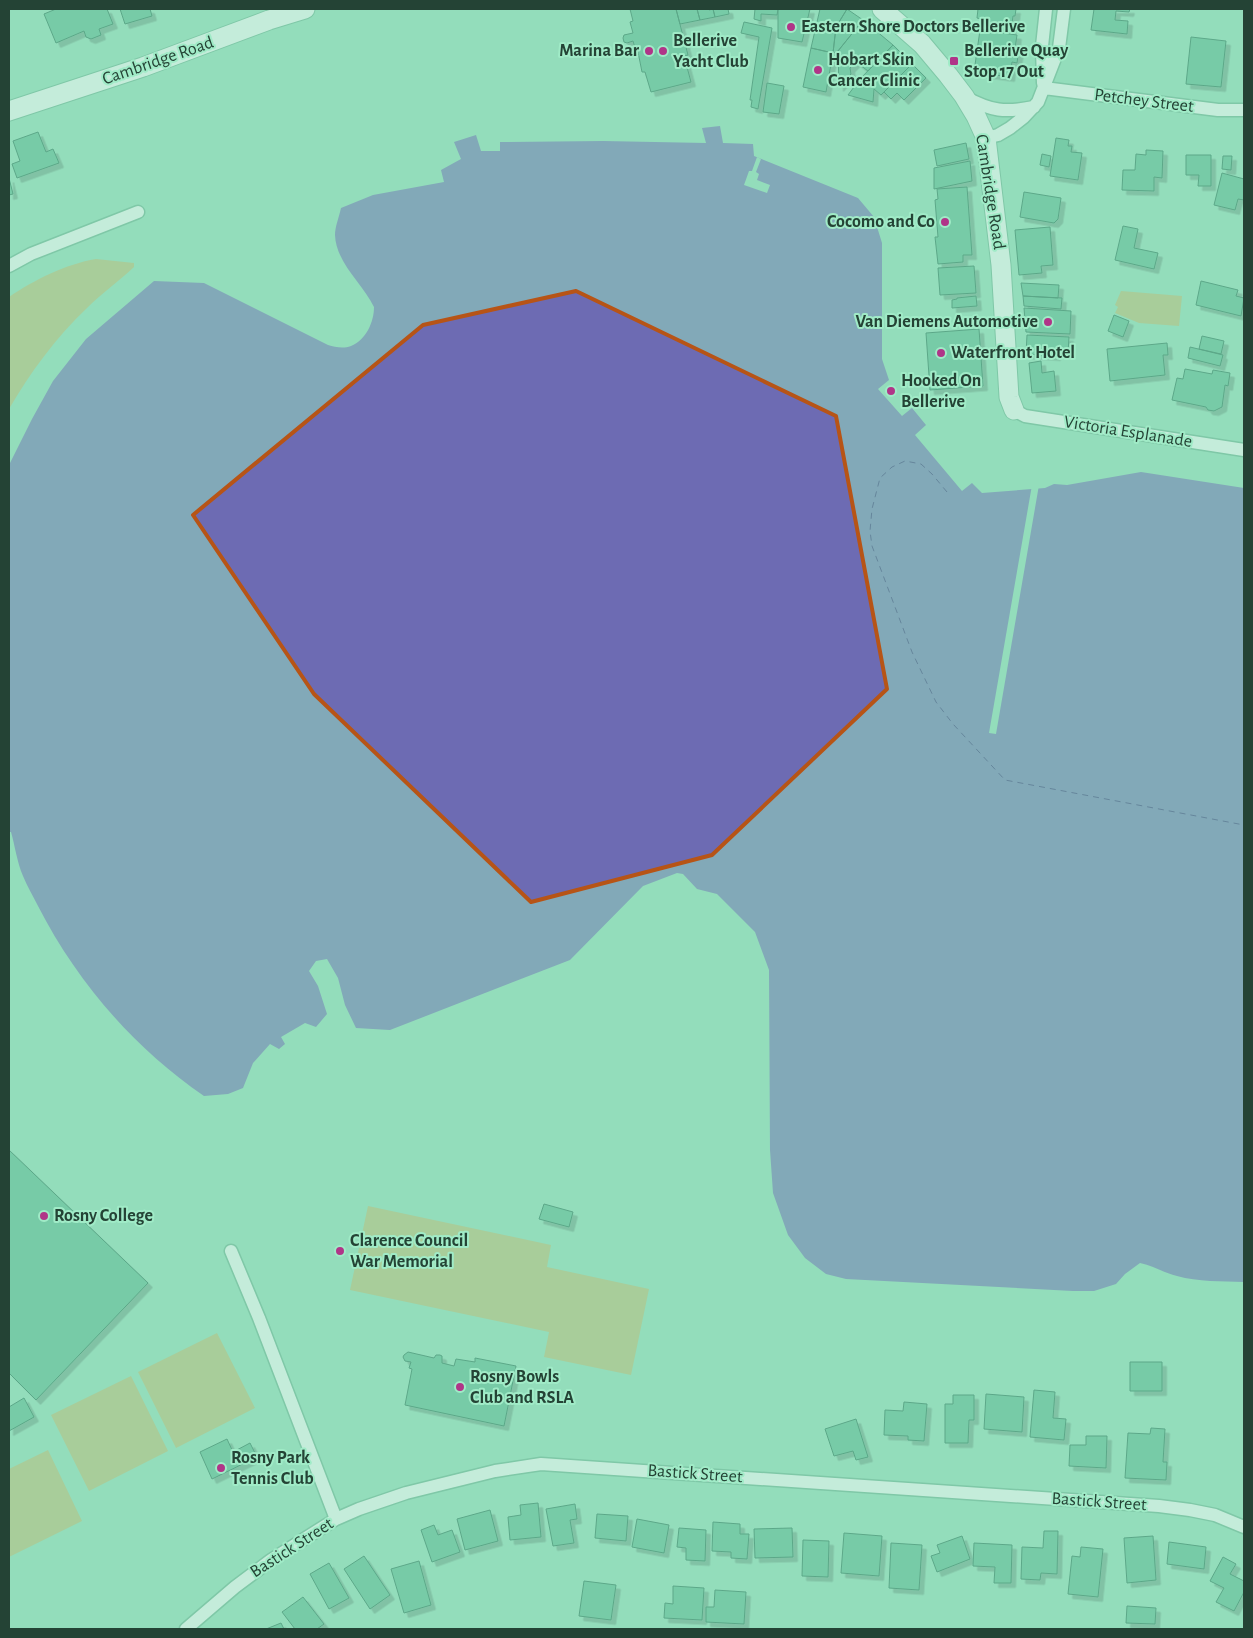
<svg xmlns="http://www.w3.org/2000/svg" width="1253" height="1638" viewBox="0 0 1253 1638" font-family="'Alegreya Sans',sans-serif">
	<defs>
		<filter id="shadow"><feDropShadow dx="4.5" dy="4.5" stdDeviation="0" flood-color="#0004"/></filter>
	</defs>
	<rect width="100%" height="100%" fill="#93ddbb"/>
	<!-- green -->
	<path fill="#c1ba72" d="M96,259L134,263V267C119,281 102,293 87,308C56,337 30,373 9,409V297C34,280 66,264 96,259Z
		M1121,291L1182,296L1179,326L1139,323L1115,313L1118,307L1115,305Z
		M368,1206L551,1245L547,1267L649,1289L631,1375L544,1357L549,1332L350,1290Z
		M217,1333L255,1408L176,1448L138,1372Z
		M131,1376L168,1451L89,1491L51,1415Z
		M48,1450L82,1521L9,1557V1469Z"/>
	<!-- water -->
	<path fill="#6d6bb3" d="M720,126L723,143L753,144L754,156L858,198L874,217L882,243V359L889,380L878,389L902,416L912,408L926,425L915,435L962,491L972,483L982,493L1045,488L1054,484L1067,485L1141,472L1244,488V1282C1222,1281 1198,1282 1177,1276C1164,1273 1154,1266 1140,1263L1125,1274L1116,1284L1094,1291H1073L846,1279L826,1274L805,1258L788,1235L773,1193L770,1150L769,970L755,932L717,894L697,889L683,874L677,873L643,886L570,960L390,1030L356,1028L345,1005L338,978L327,959L316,961L309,971L318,986L327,1014L316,1027L305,1023L281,1037L285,1044L279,1049L270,1044L253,1063L243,1088L228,1094L204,1096C134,1048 77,982 38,906C33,896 27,886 23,876C17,862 15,846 11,832H9V465L32,419L53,381L86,339L154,281L204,283L328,345C335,347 343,349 351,346C366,340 374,322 374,307C363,284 336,263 335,235C335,227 339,217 341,208L373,195L444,182L441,170L461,159L454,142L476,135L481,151H500V142L603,141L706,143L702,128Z"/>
	<!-- pier -->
	<path fill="#93ddbb" d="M757,157L761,159L756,172L759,174L757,180L770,185L767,193L744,185L749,171H752Z
		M1032,485H1039L996,734L989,733Z"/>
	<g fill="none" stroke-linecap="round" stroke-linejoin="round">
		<!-- ferry -->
		<path stroke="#2e1d75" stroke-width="1" stroke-dasharray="6 5" stroke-linecap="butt" d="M947,492L932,474L921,464L905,461L892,467L880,478L872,509L870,531L872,546L912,652L936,702L953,724L1005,780L1244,825"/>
	</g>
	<!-- building -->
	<path fill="#57b78e" stroke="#19684b" filter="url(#shadow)" d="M56,9H107L113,24L99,29L101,35L91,39L86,37L84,31L56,43L44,14Z
		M120,9H150L152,16L125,24Z
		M630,9H676L688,55L684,56L691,82L651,92L645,72H642L637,47L635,48L633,41L627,43L624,42L623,38L624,35L633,33L630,22L633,21Z
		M676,9H697L700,20L680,24Z
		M697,9H713L715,17L700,20Z
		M708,9H728L729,14L715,17L713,9L709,10Z
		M755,9H778L777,15L761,14V21L754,19Z
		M778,9H810L802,42L778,38Z
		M820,9H847L836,27L833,53L811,48Z
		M847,9L863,20L838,51L833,53L836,27Z
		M978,9H1016L1015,16H1013L1011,31L980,28L981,19L977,18Z
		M1094,9H1130L1129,12L1116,11L1115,20L1128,21L1127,34L1091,30Z
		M863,20L893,45L868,71L856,62L850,68L851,74L839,87L838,51Z
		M744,22L772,28L758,109L751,107L752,100H750L759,37L741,33Z
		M980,30L1017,35L1015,48L1019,49L1017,63L1012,62L1010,77L974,72Z
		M1191,37L1226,41L1221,87L1186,84Z
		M893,45L912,64L881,95L874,89L873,102L848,95L860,79Z
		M811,48L833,53L826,92L803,87Z
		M912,64L926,78L904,100L897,93L891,99L884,92Z
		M767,83L784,86L779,114L763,112Z
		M38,132L46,152L53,149L59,163L17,178L12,164L20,161L13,141Z
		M1056,138L1069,140L1068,146H1072L1071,152L1082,153L1078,180L1050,176Z
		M966,143L969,159L937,166L934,150Z
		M1146,150L1163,151L1162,178L1154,177V191L1122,190L1123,170H1135L1136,154L1146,155Z
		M1042,154L1051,156L1049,167L1040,165Z
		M1186,155H1211V186H1198L1199,175H1186Z
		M1223,156H1232L1231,170L1222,169Z
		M970,161L972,181L934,189V168Z
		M1222,173L1244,179V200L1238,199L1235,210L1214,205Z
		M9,178L13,194L9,195Z
		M967,187L972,255H963V262L938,264L935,237H938L935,200L938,199L937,189Z
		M1024,192L1061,198L1058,219L1054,223L1020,217Z
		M1123,226L1138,229L1134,248L1158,253L1154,269L1115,260Z
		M1050,227L1053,265L1041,266L1042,273L1019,275L1015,230Z
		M974,266L976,293L940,295L938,268Z
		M1201,281L1238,290L1236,296L1244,298L1241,316L1196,305Z
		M1021,283L1059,285L1058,298L1023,296Z
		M976,296L977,306L952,308V300L957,299V298Z
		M1023,296L1062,298L1061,309L1024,306Z
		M1024,308L1071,311L1070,334L1026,332Z
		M1114,315L1129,321L1123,337L1108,331Z
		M979,329L983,386L930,390L926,333Z
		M1027,335L1069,337L1068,353H1056V356L1026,354Z
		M1202,336L1224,341L1221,354L1199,349Z
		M1167,343L1168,355H1163L1165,375L1110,381L1107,349Z
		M1190,347L1223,355L1220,366L1188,358Z
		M1041,361L1042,373L1054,371L1056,391L1032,393L1029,363Z
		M1185,369L1212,374L1213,370L1230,373L1228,386L1225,385L1222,407L1214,411L1208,410L1206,407L1172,400L1177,378L1183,379Z
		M9,1150L148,1283L36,1400L9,1373Z
		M544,1204L573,1212L569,1227L539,1219Z
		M408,1352L434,1358L436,1355H440L442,1356V1363L454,1366L456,1359L475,1362V1358L516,1366L504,1426L405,1405L412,1369L409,1368L411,1362L405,1361L403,1357L404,1355Z
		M1130,1362H1162V1391H1130Z
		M1034,1390L1055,1392L1053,1418L1066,1419L1064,1440L1030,1437Z
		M986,1394L1024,1397L1022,1432L984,1429Z
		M953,1395H974V1420H969L968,1443H945V1404H953Z
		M24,1398L34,1417L9,1431V1407Z
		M904,1402L927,1404L924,1441L908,1440V1436L884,1435L885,1410L903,1411Z
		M856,1419L868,1457L856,1460L853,1451L834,1456L825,1429Z
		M1151,1428L1165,1429L1163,1462H1167L1166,1480L1125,1478L1128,1433L1150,1434Z
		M1086,1436H1107L1106,1468L1069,1466L1070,1445H1086Z
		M227,1439L233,1452L250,1443L257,1457L212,1479L200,1452Z
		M538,1503L541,1537L510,1540L508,1517L521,1515L520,1505Z
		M575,1504L577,1519L570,1520L574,1543L553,1546L546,1509Z
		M490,1510L498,1541L465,1550L457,1519Z
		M597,1514L628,1516L626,1541L595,1538Z
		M637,1519L669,1525L664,1553L632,1547Z
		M713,1522L740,1524V1534H749L747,1559L731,1558V1552L712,1551Z
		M434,1525L438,1535L452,1530L460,1552L432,1562L421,1530Z
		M679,1528L706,1530L705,1561L686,1560V1548L677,1547Z
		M792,1528L793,1557L755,1558L754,1529Z
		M1044,1531H1058L1057,1574L1041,1573L1040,1580L1021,1579L1022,1547L1043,1548Z
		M844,1533L882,1536L879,1576L841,1573Z
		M962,1536L970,1559L937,1572L931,1556L940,1553L937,1545Z
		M1153,1536L1156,1580L1127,1583L1124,1538Z
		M803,1540L829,1541L828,1577L802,1576Z
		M1169,1542L1206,1547L1204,1569L1167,1564Z
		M891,1543L922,1545L919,1590L889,1588Z
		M974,1543L1012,1545L1011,1583H994L995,1567L973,1566Z
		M1081,1547L1103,1549L1098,1597L1068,1594L1072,1556L1080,1557Z
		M364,1556L390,1595L370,1609L344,1569Z
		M1223,1557L1236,1564L1230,1574L1244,1581V1592L1234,1611L1216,1602L1224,1588L1210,1581Z
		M419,1561L431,1605L404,1613L391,1569Z
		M329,1563L349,1598L329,1609L310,1574Z
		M584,1581L616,1585L611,1620L579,1616Z
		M673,1586L704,1588L702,1620L664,1618L665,1603L673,1604Z
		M715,1590L746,1592L744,1624L706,1622V1607H714Z
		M303,1597L324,1624L317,1629H295L282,1612Z
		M1127,1606L1156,1608L1155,1624L1126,1623Z
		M281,1623L284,1629H266Z"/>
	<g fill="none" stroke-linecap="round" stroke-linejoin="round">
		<defs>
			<path id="street" d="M1043,83L1042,46L1046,9
				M1044,88L1218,110H1244
				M965,97C991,111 1005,113 1034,107
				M986,138L998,135L1010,128L1024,117L1038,102L1059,48L1064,9
				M9,266L31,254L138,212
				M1014,410L1025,416L1244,450
				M231,1251L259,1318L336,1519
				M186,1629L235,1587L271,1560L336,1519L359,1509L406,1493L495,1471L541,1464L1159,1506L1190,1510L1215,1515L1244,1527"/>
			<path id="secondary" d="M882,9L922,44L948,75L964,96L976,116L986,138L1001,265L1009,397L1014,410
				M9,111L143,67L269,20L305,9"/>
		</defs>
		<!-- street casing -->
		<use href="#street" stroke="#66af8e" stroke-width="15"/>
		<!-- secondary casing -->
		<use href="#secondary" stroke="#66af8e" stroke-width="21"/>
		<!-- street -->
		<use href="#street" stroke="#fff" stroke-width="12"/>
		<!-- secondary -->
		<use href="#secondary" stroke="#fff" stroke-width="19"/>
	</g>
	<!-- marked area -->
	<path d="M0 0H1253V1638H0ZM576,291L836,416L887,689L712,855L531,902L314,694L193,515L423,325Z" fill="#93ddbb" fill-opacity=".55" fill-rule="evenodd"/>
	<path fill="none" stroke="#b75416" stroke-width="4" stroke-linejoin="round" d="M576,291L836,416L887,689L712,855L531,902L314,694L193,515L423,325Z"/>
	<!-- markers -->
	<g fill="#b03588" stroke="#a0ebc7" stroke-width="2">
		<circle cx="791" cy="27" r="5"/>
		<circle cx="649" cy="51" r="5"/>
		<circle cx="663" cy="51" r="5"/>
		<rect x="949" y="56" width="10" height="10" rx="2.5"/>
		<circle cx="818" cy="70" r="5"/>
		<circle cx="945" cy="222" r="5"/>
		<circle cx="1048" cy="322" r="5"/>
		<circle cx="941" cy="353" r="5"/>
		<circle cx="891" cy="391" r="5"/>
		<circle cx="44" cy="1216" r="5"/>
		<circle cx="340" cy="1251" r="5"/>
		<circle cx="460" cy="1387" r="5"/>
		<circle cx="221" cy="1468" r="5"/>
	</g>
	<g text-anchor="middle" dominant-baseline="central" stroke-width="4" stroke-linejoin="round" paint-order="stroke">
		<!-- poi labels -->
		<g font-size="18" font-weight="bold" fill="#244335" stroke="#a0ebc7" text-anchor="start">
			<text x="801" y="27">Eastern Shore Doctors Bellerive</text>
			<text x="673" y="41">Bellerive<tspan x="673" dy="21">Yacht Club</tspan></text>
			<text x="639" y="51" text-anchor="end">Marina Bar</text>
			<text x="964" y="51">Bellerive Quay<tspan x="964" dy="21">Stop 17 Out</tspan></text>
			<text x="828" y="60">Hobart Skin<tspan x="828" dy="21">Cancer Clinic</tspan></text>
			<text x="935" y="222" text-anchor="end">Cocomo and Co</text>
			<text x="1038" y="322" text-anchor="end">Van Diemens Automotive</text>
			<text x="951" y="353">Waterfront Hotel</text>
			<text x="901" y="381">Hooked On<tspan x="901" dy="21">Bellerive</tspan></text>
			<text x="54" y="1216">Rosny College</text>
			<text x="350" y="1241">Clarence Council<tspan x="350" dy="21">War Memorial</tspan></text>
			<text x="470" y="1377">Rosny Bowls<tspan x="470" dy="21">Club and RSLA</tspan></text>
			<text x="231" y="1458">Rosny Park<tspan x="231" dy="21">Tennis Club</tspan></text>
		</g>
		<!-- street labels -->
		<g font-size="18" fill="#244335" stroke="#a0ebc7">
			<text transform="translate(158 61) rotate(-19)">Cambridge Road</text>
			<text transform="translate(1144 101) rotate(7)">Petchey Street</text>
			<text transform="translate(990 192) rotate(81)">Cambridge Road</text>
			<text transform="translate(1128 432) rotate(9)">Victoria Esplanade</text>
			<text transform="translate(695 1474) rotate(4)">Bastick Street</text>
			<text transform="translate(1099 1502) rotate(4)">Bastick Street</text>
			<text transform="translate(292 1548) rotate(-33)">Bastick Street</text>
		</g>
	</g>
	<!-- border -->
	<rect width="1253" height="1638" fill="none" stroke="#244335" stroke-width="20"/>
</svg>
